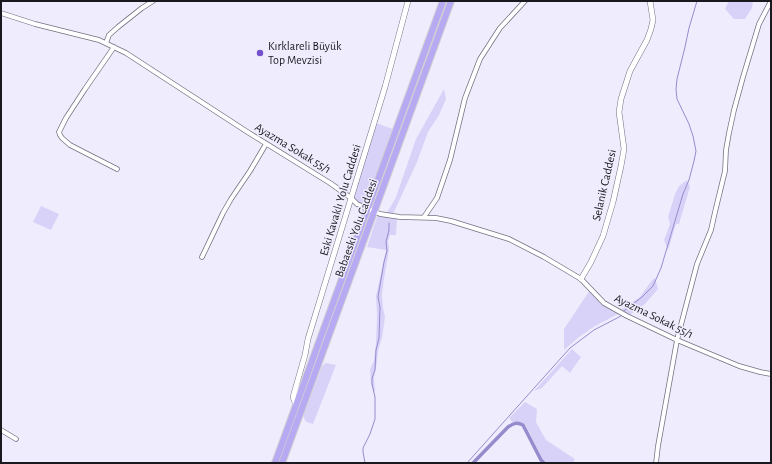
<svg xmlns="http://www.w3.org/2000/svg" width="772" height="464" viewBox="0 0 772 464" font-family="'Alegreya Sans',sans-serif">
	<rect width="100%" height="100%" fill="#efedfd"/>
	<!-- green -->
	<path fill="#d8d2f8" d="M729,1H753L752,8L745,19H734L725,9Z
		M444,89L446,99L439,115L428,132L417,162L393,214L387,213L396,197L416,139Z
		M376,123L393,129L378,171L365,203L362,204L355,200L354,193Z
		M687,180L690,187L679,224H676L668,250L664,240L670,224L668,217L675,194L679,186Z
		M41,206L59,214L51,230L33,222Z
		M380,215L397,218L396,235H390L388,241L389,250L384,279L382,294L383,308L385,317L382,338L378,351L377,362L374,378L375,390L374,393L371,384L370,370L374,360L376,343L377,315L376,296L386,250L367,247L377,217Z
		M655,278L658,289L645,304L628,316L619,311L640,297L652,280Z
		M590,290L620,313L595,326L579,337L564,350V329Z
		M572,349L581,357L570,373L562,366L542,388L534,391Z
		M326,363L336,365L313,424L306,422L303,416L322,366Z
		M525,402L537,409L536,422L546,440L575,459L573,463H545L542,458L525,424L519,422H512L509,418Z"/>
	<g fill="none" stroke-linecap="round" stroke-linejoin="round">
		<!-- stream -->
		<path stroke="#978bce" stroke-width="1" d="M624,311L642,297L653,286L661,268L683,194L689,180L694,161L696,151L693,136L689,124L677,99L676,89L677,79L685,47L689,28L697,1
			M365,463L363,452V448L370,434L375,419V397L372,384V378L375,370L376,350L379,338L380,307L378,297L384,262L387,251L386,242L389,230V223
			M467,463L570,348L594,330L621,316"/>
		<!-- canal -->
		<path stroke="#978bce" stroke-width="3.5" d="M473,463L508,427C514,423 517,422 523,425L541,460L544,463"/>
		<defs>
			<path id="minor" d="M1,13L35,24L99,40L126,53L249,133L330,183L351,198L357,204L380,214L400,217L436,218L451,221L509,239L544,257L581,279L604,303L627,316L677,340L739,366L760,372L771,374
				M106,43L109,35L118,27L142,8L153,1
				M114,47L85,89L66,118L59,132L60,135L62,138L70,145L117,169
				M424,217L437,198L450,160L465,98L480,59L500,28L525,1
				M202,257L223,213L231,199L250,171L266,144
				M1,430L16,439
				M656,463L658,446L677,340L697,264L711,230L715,212L725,171L726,150L729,133L734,110L743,77L759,24L771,1"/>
			<path id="tertiary" d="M581,279L591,262L603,236L613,202L621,166L624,149L619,112L621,99L630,71L647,40L651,29L653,20L650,1
				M296,405L293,397L305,355L308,339L385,87L408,1"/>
			<path id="trunk" d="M275,463L443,1
				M282,463L374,212L451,1"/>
		</defs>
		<!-- minor casing -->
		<use href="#minor" stroke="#747280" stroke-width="5.5"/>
		<!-- tertiary casing -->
		<use href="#tertiary" stroke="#747280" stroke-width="6"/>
		<!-- trunk casing -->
		<use href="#trunk" stroke="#d1d1d2" stroke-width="8"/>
		<!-- minor -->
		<use href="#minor" stroke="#fff" stroke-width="4"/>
		<!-- tertiary -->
		<use href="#tertiary" stroke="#fff" stroke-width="5"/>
		<!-- trunk -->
		<use href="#trunk" stroke="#b8aaf2" stroke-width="6"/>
	</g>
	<!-- markers -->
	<circle fill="#7351cb" stroke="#efedfd" stroke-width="1.5" cx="260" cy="53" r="4"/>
	<g text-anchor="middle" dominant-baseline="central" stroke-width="3" stroke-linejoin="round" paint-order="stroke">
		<!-- poi labels -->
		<g font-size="12" fill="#1a191f" stroke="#efedfd" text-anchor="start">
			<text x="268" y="46">Kırklareli Büyük<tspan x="268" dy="14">Top Mevzisi</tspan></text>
		</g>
		<!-- street labels -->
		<g font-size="12" fill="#1a191f" stroke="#efedfd">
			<text transform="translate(293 148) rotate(31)">Ayazma Sokak 55/1</text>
			<text transform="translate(604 185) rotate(-77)">Selanik Caddesi</text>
			<text transform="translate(340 200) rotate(-73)">Eski Kavaklı Yolu Caddesi</text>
			<text transform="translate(356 228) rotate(-70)">Babaeski Yolu Caddesi</text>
			<text transform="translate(654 316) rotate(26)">Ayazma Sokak 55/1</text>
		</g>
	</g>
	<!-- border -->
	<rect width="772" height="464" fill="none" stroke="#1a191f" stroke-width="4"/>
</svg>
